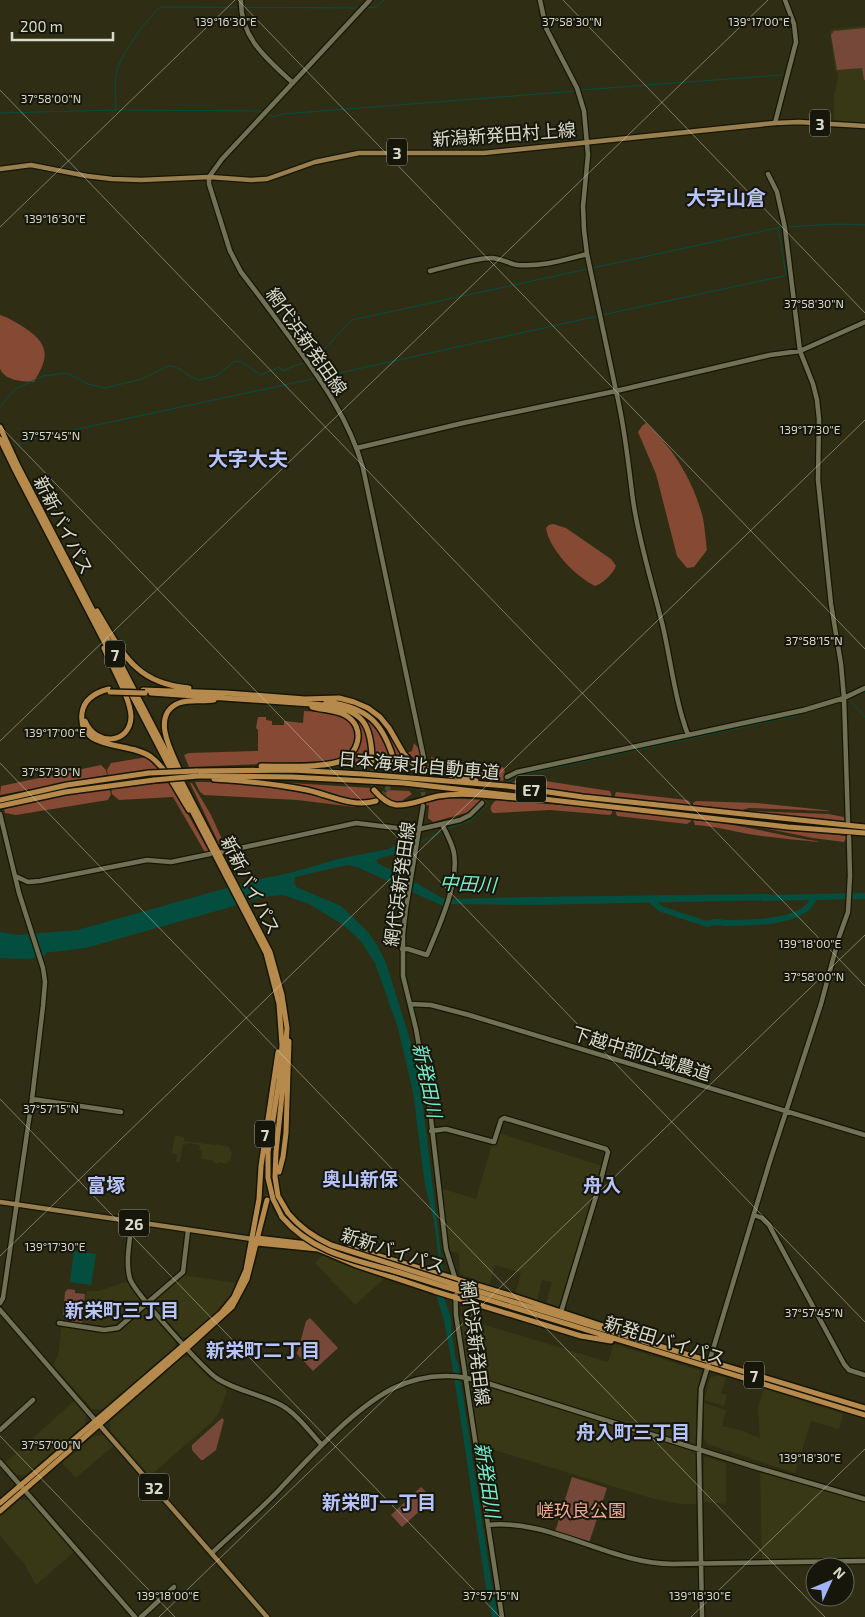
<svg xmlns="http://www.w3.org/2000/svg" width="865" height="1617" viewBox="0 0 865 1617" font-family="'Exo 2','Noto Sans JP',sans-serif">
	<rect width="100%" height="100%" fill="#2f2e15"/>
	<!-- built -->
	<path fill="#383716" d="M865,26V125L834,122V95L838,77V73L835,71L830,32L833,29Z
		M499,1133L602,1166L559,1307L546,1303L552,1282L542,1280L537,1300L515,1294L521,1273L495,1265L489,1286L460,1274L459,1253L450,1251L440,1188L476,1199L492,1144Z
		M175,1135L184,1137V1143L185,1141L216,1145L217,1144L228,1147L229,1146L230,1150H232L230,1161H228L227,1164L219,1162L218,1164L214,1163V1161L201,1159L202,1151L199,1150L200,1145L187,1143L186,1145L183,1144L180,1162H176L177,1154L172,1153Z
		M323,1255L386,1277L355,1305L315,1263Z
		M182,1275L237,1283L227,1302L188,1337H182L151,1304L152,1301Z
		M125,1282L131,1284L140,1298V1304L117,1323L111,1325L103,1326L82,1323L87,1291H99Z
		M144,1307L149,1309L176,1340L175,1347L103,1409H92L53,1365L58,1356L61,1329L65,1326L112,1331Z
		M459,1317L608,1362L614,1344L701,1371L696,1402L698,1504H680L654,1499L478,1445Z
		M183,1357H190L208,1377L225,1387L227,1392L219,1413L212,1422L152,1474L147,1473L110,1430L111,1420Z
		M717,1375L726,1378L721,1393L727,1395L724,1406L704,1400L710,1378Z
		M764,1388L843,1414L839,1429L811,1421L795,1473L707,1444L704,1439V1403L726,1410L722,1426L740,1430L760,1438L758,1408Z
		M74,1401L86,1414L85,1424L26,1475H17L5,1463Z
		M95,1435L104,1436L113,1446L76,1478L62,1463Z
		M705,1457L726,1463V1504L703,1502L704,1459Z
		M760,1472L865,1503V1558L762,1560Z
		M19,1500H29L74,1550V1552L36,1585L23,1562L0,1536V1517Z"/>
	<!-- green -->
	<path fill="#754839" d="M865,28V80H864L862,68L837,70L831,35L834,31Z
		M68,1289L75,1290V1293L85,1294L82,1323L68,1321L63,1316L65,1292Z
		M310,1318L338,1348L313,1371L297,1354L306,1321Z
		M222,1418L224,1420L216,1450L203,1460H201L192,1450V1445Z
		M572,1477L607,1488L589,1543L555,1532Z
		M421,1487L433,1499L402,1527L391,1515Z"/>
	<!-- forest -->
	<path fill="#854934" d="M0,315C9,318 17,323 25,328C50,345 49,357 34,382C21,381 6,381 0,369Z
		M646,423C672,447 691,477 701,511C705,523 705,537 707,550L694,567L687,568L677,556L656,474L638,432L642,426Z
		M553,524L566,528L611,559L616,566C612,575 603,583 595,586C576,577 549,549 546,528L549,525Z
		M324,700C372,704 378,715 403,754L399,758L406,769H394C403,746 375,714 354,705C345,701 334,701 324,700Z
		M338,705C364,714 385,726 390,754C391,760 394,764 393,769L373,768L364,720Z
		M339,710C368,718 370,738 368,765L371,766V768L336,765C367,753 370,724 339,710Z
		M304,711C316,712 332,711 343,717C360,725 360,749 343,758C340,759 335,760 332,761L189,767L184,755L189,753L258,751V730L256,728L258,717H266V720L272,721V725H284V721L303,723Z
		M414,743L420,750V758L423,760L424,767L414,760L407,753L412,751Z
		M147,757L160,769L108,776L107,770L111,763Z
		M431,757L479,770L503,767L505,772L503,774L506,777L500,783L425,768V761L431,763Z
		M101,765L106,770L107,775L0,795L1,786Z
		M526,778L610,791L612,797L510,784L519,779Z
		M195,782C250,781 302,792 356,805L355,807L297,800L204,795L200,792Z
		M170,783L206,846L210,852L206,854L173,797L119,800L112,794L111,787Z
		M190,783H192L211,815L226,848L225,850H222Z
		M290,783L371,788L376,798C350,806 319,793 293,786Z
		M109,788L111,794L108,800L16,815L5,813L4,808L57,796Z
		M388,790L409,791L412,794L403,800V804H394L381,797Z
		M616,792L687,800L690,802V806L614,798Z
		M446,798L484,800L466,813L433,822L428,818L429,805L424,806V803Z
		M496,800L612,809V813L610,815L550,810L495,813H493C488,808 492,804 496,800Z
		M696,801L756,803L834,811L749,808L742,810L693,806V803Z
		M615,810L688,818L691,819V821L687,824L617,816Z
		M748,811L828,814L844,817L846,823L747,812Z
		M693,819C736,824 778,835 822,842C797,840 773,838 749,834C731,831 714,826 695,825Z
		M748,825L847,836L844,842L813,838Z"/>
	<!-- water -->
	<path fill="#044e40" d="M394,845L396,854L380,858L376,860L377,863L406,877L442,898L452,899L528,897L769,894L771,900L534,905L451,904L443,906L357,867L347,865L295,877L294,883L296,887L341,906L367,931L377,945L386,963L412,1046L421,1090L443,1272L435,1270V1265L439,1261L434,1221L425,1185L413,1092L398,1028L375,963L360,940L342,924L309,904L283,895L262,897L227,908L86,948L26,955H0V932L18,935L78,930L255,880L290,873L338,859L389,849Z
		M74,1251L96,1254L91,1285L70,1282Z
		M436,1294L444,1297C446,1307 453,1317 451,1327L457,1369H453L444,1321Z"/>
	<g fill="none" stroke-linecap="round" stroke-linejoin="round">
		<!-- stream -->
		<path stroke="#044e40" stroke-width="1" d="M365,8L376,7L384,0
			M581,90L782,75
			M116,109C116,96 114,82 117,70C123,50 145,23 159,8L164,7L361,8
			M0,113L116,110L260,111L273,117L283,114L577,91
			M786,227L838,224L865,225
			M602,315L784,276L786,275L778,227
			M312,362L352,320L782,227
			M321,377L598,316
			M0,407L15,389L43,376L67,373L88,384L105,388L142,379L168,366C179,365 188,377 199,380L216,376L235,361L242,362L261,375L280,367L282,371L302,363L307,365
			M18,445L34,439L64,432L317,378
			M853,696L865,692
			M848,698L865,717
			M507,783L512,779L525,774L795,716L833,704
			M419,843L449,828L470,821L487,806"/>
		<!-- river -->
		<path stroke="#044e40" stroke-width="6" d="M764,898L865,896
			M649,899L661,909L707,924C715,920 721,923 730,923C751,923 807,923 814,897
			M0,955L28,956L43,953
			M455,1363L488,1581L495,1617"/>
		<!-- secondary-tunnel -->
		<path stroke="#494830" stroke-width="4.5" stroke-dasharray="4.5 2" stroke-linecap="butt" d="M423,803L424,759
			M482,803L507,777"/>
		<!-- highway-tunnel -->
		<path stroke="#494830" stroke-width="5" stroke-dasharray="5 2.5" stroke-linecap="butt" d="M372,762L374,790
			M376,801L387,791L395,764
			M267,1200L279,1172"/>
		<defs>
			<path id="secondary" d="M241,0C240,38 268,60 293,83
				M370,0L222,159L209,177V184L230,251L241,272C258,294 274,316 291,339C321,380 349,419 363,468L424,759
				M775,123L796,42L794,24L785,0
				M768,174L777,192L785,228L800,351L813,384L817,400L819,419L818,480L831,604L841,664L844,698L865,688
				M430,271C447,267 476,258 491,258C501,258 509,264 518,265C542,267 564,260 587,254L584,230L583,206L588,155L584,111L577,88L546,28L540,0
				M357,448L463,423L616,391L587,254
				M688,735C675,700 671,662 663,627C653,585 639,543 633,500C628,463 625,427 616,391L770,355L800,351L865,322
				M507,777L517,772L804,710L844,698L848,822
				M423,806L406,908L403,934V976L416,1029L429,1102L446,1249L455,1278L456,1315L502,1617
				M0,814L19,893L43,968L45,982L43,1006L32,1099L3,1298L0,1303
				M222,852L356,823L405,829H420L460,820L470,815L482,803
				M15,876L28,882L40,881L147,860L171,862L210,854
				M402,949H408L427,955C439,926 459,884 454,853C452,843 446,833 442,824
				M410,1004L431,1005L469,1015L865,1135
				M32,1099L121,1112
				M431,1131L446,1129L494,1142L501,1120L504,1118L606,1149L608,1152L600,1183L561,1312
				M754,1215L762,1218L769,1225L844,1364L849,1370L865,1375
				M132,1222C130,1240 125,1262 130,1279C135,1293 204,1370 218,1379C237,1391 261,1394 281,1405C297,1414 309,1431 321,1444
				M0,1310L95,1420
				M59,1323L104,1330L118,1328L183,1272L188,1230
				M0,1430L33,1400
				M0,1462L135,1617
				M488,1525C549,1518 610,1564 673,1564L865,1561
				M212,1553C234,1532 257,1513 278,1491C300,1467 321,1445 345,1423C377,1395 405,1375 449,1376C463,1376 477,1380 490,1384L758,1468L865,1499
				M141,1617L174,1587
				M702,1617L699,1449L701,1389L769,1164L821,1004L839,937L848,912L850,876L849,837"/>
			<path id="primary" d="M0,169L31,165L87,176L112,179L141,180L209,177L251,180L267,179L315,162L359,153H484L775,123L799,122L865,126
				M0,1202L252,1239
				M97,1422L267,1617"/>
			<path id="highway" d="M0,427L18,466L270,952L282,995L287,1028L284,1076L276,1152L275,1177L278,1196L288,1213
				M0,439L14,468L266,953L279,1004L282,1045L279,1081L268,1152V1178L273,1199L282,1217
				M97,611C122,652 135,684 189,688
				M109,689C97,692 84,699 82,713C77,752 130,741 151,757C168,770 178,793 189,810
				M143,690L226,693L305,699L339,698L354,702L368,708L380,717L389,728L404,754L412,763L421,768L476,781
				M151,693L325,705C363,710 372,724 372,762
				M326,702C368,707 384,723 395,764
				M85,721C96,747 130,744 131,717C131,699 111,665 104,648
				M261,766C282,766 319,768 338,762C359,756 367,727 345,715C336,710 322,710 312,707
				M196,771L292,770L362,774L507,786L583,797L865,827
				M182,775C173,755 149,715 179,703C190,699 202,702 214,700
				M198,776L292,777L404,783L788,827L865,833
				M214,779C245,781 276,784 307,790C330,795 353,808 376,801
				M374,790C380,797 387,804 396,805C410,806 424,799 438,796C463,792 491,796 516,798
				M0,800L67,785L149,773
				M0,806L65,792L154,780
				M279,1172L283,1157L286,1133L289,1041
				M257,1238L333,1247
				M255,1241L257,1243L318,1249L356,1265L434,1291L581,1336L611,1341
				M347,1248L359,1250L513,1296L606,1327
				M457,1285L865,1408
				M456,1290L865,1415
				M0,1503L221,1313L234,1297L246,1270L259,1199L261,1166L278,1052
				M0,1511L187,1348L232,1307L247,1279L267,1200"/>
		</defs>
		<!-- secondary casing -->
		<use href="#secondary" stroke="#171601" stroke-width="7"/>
		<!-- primary casing -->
		<use href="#primary" stroke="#171601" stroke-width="7"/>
		<!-- highway casing -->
		<use href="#highway" stroke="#171601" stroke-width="8"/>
		<!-- secondary -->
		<use href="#secondary" stroke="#717156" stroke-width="4.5"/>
		<!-- primary -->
		<use href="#primary" stroke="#9a8050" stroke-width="4.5"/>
		<!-- highway -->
		<use href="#highway" stroke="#b68a4c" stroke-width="5"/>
		<defs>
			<path id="highway-bridge" d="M110,692L145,693
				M149,773L196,771
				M154,780L198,776
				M288,1213C300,1228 314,1237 331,1245L457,1285
				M282,1217C312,1252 351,1259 394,1271C415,1277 435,1284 456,1290"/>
		</defs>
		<!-- highway-bridge casing -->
		<use href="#highway-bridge" stroke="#171601" stroke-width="8" stroke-linecap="butt"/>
		<!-- highway-bridge -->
		<use href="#highway-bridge" stroke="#b68a4c" stroke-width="5"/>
	</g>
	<!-- ticks -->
	<path fill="none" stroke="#dbdbcc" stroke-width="1" stroke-opacity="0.45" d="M238,0L865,649M563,0L865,313M0,90L865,986M0,227L235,0M0,426L865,1322M0,741L768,0M0,763L825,1617M0,1099L500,1617M0,1256L865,420M0,1436L175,1617M159,1617L865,935M691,1617L865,1449"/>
	<g text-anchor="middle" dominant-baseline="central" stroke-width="4" stroke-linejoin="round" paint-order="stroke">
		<!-- shield labels -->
		<g fill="#16160b" stroke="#a0a092" stroke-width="1">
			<rect x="810" y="109.5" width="20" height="27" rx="4"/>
			<rect x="387" y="138.5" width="20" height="27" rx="4"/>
			<rect x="105" y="640.5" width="20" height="27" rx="4"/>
			<rect x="516" y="775.5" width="30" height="27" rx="4"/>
			<rect x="255" y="1120.5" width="20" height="27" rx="4"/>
			<rect x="119" y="1209.5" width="30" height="27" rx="4"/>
			<rect x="744" y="1361.5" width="20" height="27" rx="4"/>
			<rect x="139" y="1473.5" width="30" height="27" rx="4"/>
		</g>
		<g font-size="16" font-weight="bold" fill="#dbdbcc">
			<text x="820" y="123">3</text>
			<text x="397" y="152">3</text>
			<text x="115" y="654">7</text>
			<text x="531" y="789">E7</text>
			<text x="265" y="1134">7</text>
			<text x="134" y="1223">26</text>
			<text x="754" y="1375">7</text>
			<text x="154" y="1487">32</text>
		</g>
		<!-- street labels -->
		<g font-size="18" fill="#dbdbcc" stroke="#16160b">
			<text transform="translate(504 134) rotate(-4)">新潟新発田村上線</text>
			<text transform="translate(307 341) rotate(55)">網代浜新発田線</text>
			<text transform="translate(64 525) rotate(63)">新新バイパス</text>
			<text transform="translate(419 765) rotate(5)">日本海東北自動車道</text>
			<text transform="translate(399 884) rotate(-82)">網代浜新発田線</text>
			<text transform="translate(251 885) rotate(63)">新新バイパス</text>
			<text transform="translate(642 1053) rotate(17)">下越中部広域農道</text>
			<text transform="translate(393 1250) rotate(18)">新新バイパス</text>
			<text transform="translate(665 1340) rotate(17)">新発田バイパス</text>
			<text transform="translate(476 1343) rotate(83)">網代浜新発田線</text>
		</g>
		<!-- park labels -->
		<g font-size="18" fill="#f4aa90" stroke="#16160b">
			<text x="581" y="1510">嵯玖良公園</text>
		</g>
		<!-- water labels -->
		<g font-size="19" font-style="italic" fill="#75edce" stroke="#16160b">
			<text transform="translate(468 883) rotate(3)">中田川</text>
			<text transform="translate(428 1080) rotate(78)">新発田川</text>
			<text transform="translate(488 1480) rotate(81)">新発田川</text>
		</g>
		<!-- neighbourhood labels -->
		<g font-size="19" font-weight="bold" fill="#b7c3fb" stroke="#16160b">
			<text x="360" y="1178">奥山新保</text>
			<text x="106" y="1184">富塚</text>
			<text x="602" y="1184">舟入</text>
			<text x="122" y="1309">新栄町三丁目</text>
			<text x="263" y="1349">新栄町二丁目</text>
			<text x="633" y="1431">舟入町三丁目</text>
			<text x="379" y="1501">新栄町一丁目</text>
		</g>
		<!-- quarter labels -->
		<g font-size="20" font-weight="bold" fill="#b7c3fb" stroke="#16160b">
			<text x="726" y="197">大字山倉</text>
			<text x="248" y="458">大字大夫</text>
		</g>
	</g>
	<g font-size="12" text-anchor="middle" fill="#dbdbcc" stroke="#16160b" stroke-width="4" stroke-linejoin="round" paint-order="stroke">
		<text x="226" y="26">139°16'30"E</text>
		<text x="759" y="26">139°17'00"E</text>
		<text x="572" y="26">37°58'30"N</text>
		<text x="51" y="103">37°58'00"N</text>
		<text x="55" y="223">139°16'30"E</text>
		<text x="814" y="308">37°58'30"N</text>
		<text x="810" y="434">139°17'30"E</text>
		<text x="51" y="440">37°57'45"N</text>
		<text x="814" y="645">37°58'15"N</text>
		<text x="55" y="737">139°17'00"E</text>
		<text x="51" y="776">37°57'30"N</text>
		<text x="810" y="948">139°18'00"E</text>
		<text x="814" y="981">37°58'00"N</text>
		<text x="51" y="1113">37°57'15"N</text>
		<text x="55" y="1251">139°17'30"E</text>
		<text x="814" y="1317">37°57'45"N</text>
		<text x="51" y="1449">37°57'00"N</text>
		<text x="810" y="1462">139°18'30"E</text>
		<text x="491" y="1600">37°57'15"N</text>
		<text x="168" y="1600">139°18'00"E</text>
		<text x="700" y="1600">139°18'30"E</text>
	</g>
	<!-- north arrow -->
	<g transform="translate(830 1582) rotate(46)"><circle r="24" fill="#16160b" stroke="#656558"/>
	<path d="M0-4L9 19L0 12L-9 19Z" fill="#a3b2fd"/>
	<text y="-8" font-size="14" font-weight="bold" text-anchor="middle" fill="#dbdbcc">N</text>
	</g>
	<!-- scale -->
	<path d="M12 32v8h101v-8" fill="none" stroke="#dbdbcc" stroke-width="2.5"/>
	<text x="20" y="32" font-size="15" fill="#dbdbcc" stroke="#16160b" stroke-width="4" paint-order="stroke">200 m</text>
</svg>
